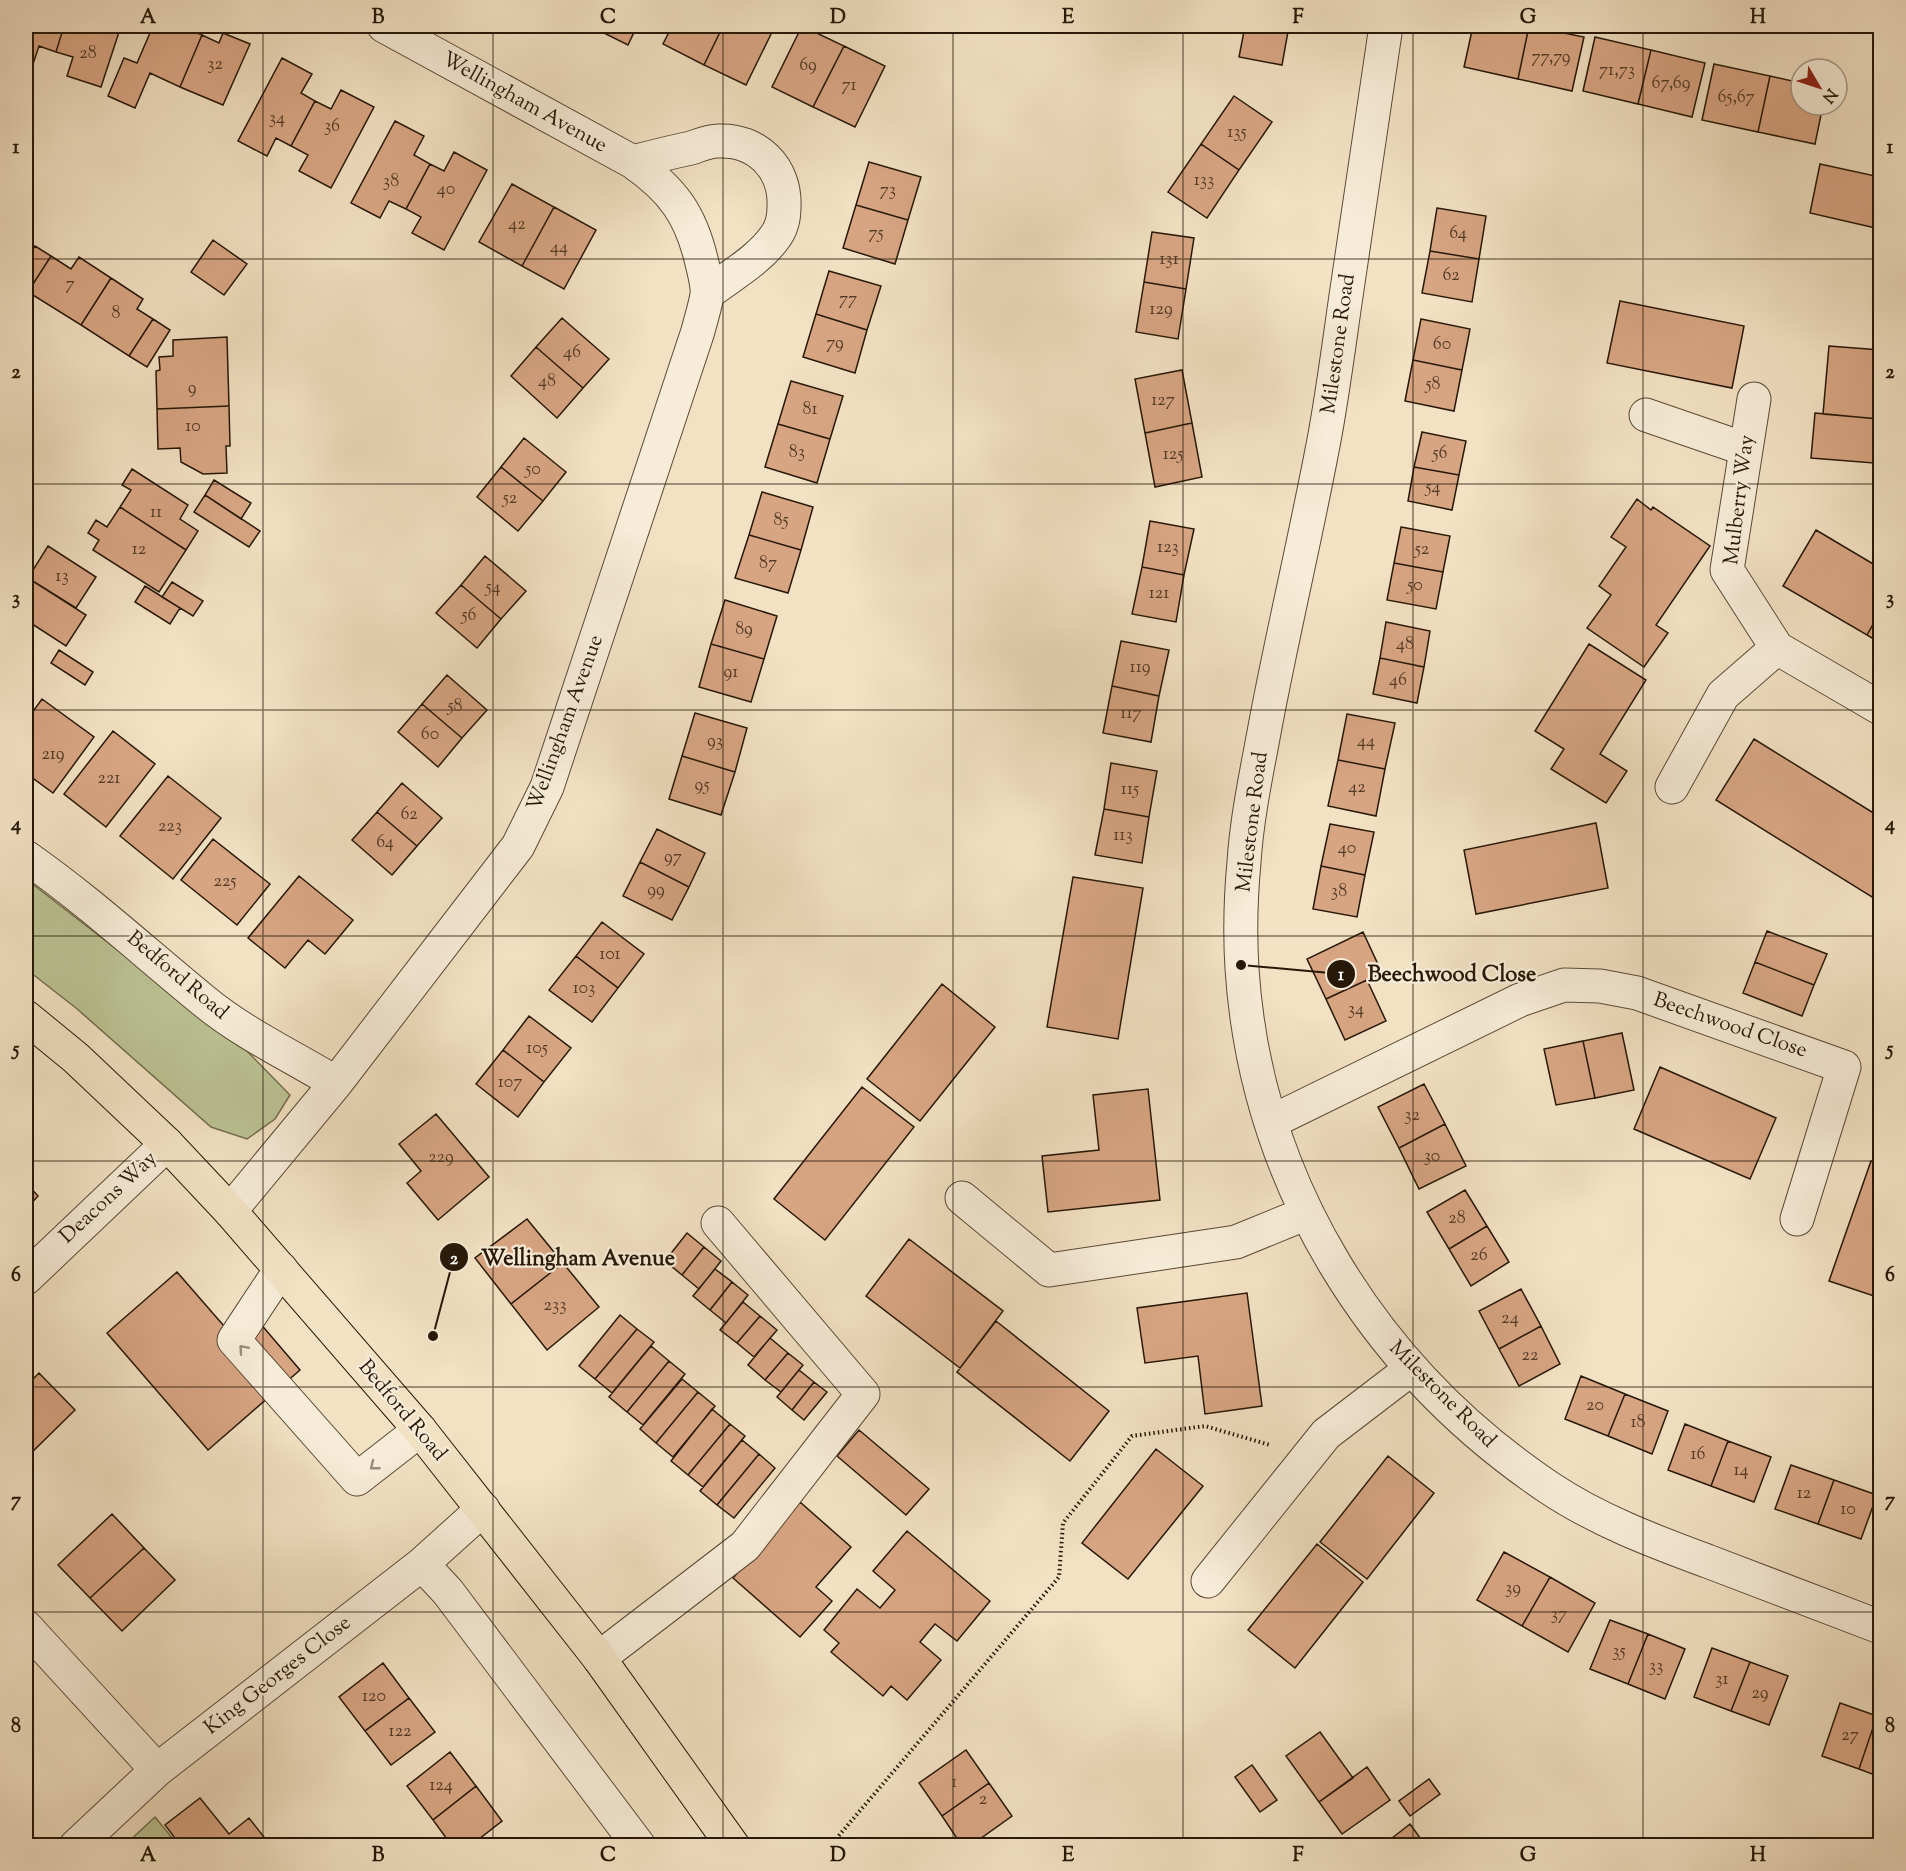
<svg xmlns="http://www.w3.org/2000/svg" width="1906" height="1871" viewBox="0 0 1906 1871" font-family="'Sorts Mill Goudy',serif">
	<rect width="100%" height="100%" fill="#f2e1c3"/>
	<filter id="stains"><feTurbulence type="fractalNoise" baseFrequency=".00333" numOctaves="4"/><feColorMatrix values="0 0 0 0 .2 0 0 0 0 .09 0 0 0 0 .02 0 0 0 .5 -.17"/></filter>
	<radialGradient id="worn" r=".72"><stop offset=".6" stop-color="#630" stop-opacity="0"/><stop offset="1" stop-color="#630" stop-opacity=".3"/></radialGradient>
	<!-- green -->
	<path fill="#bbc293" stroke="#716d4d" stroke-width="1.5" d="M26,879L244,1048L290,1095L275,1119L247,1139L211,1127L76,1008L26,969Z
		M155,1817L178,1845H125Z"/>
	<!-- building -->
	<path fill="#d8a583" stroke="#271807" stroke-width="1.5" d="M26,26H64L56,52L39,46L32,67L26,65Z
		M64,26H121L101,87L67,76L73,57L56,52Z
		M153,26H184L183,27L202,35L180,87L150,73L135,108L108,96L124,58L137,63Z
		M590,26H637L628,45Z
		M672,26H723L704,65L663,44Z
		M723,26H775L746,85L704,65Z
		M802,26L844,46L813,107L772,87Z
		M1245,26H1289L1282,65L1239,57Z
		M1473,26H1529L1518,79L1464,67Z
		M1529,26L1584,37L1572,91L1518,79Z
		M223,33L250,44L223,105L180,87L202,35L219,43Z
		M1595,37L1651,50L1638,104L1583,91Z
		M844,46L885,66L855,127L813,107Z
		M1651,50L1705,63L1692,117L1638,104Z
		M282,58L312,74L301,93L315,101L291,146L276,138L267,156L238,141Z
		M1714,64L1770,76L1758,132L1702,120Z
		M1770,76L1801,83V105H1823L1815,144L1758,132Z
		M341,90L374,107L331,188L299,171L308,155L291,146L315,101L331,109Z
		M1234,96L1272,122L1239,170L1201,144Z
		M395,121L424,136L414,155L430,164L406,209L389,201L380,218L351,203Z
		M1201,144L1239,170L1207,218L1168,192Z
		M454,152L487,170L444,250L412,233L421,217L406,209L430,164L444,171Z
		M869,162L921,177L908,220L856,205Z
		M1820,164L1880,177V229L1810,213Z
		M512,184L554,207L522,266L479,242Z
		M856,205L908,220L895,264L843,248Z
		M554,207L596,230L564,289L522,266Z
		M1437,208L1486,216L1479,259L1430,251Z
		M1152,232L1194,238L1186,289L1144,282Z
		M213,240L247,264L224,295L191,272Z
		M35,246L51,256L28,292L26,290V260Z
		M1430,251L1479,259L1472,302L1422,293Z
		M51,256L71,269L79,257L111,278L81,325L28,292Z
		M829,271L881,286L867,330L816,314Z
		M111,278L143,299L137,309L153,319L129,356L81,325Z
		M1144,282L1186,289L1178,339L1136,332Z
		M1620,301L1744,326L1732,388L1607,363Z
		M816,314L867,330L855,373L803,357Z
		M562,318L609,359L583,388L536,347Z
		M153,319L170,330L147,367L129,356Z
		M1421,319L1470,329L1462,370L1413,360Z
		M227,337L229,406L157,409L156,371L160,370L159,357L173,356V340Z
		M1829,346L1880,350V419L1823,414Z
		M536,347L583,388L557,418L511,376Z
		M1413,360L1462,370L1454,411L1405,401Z
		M1182,370L1192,423L1145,433L1135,379Z
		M791,381L843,396L830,439L778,424Z
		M229,406L230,446H226L227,473L203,474L181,462L180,448L158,449L157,409Z
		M1815,413L1878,419L1874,463L1811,458Z
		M1192,423L1202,477L1155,487L1145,433Z
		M778,424L830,439L817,483L765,467Z
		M1422,432L1466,441L1459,475L1414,467Z
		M524,438L566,472L543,501L501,467Z
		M501,467L543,501L518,531L477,497Z
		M1414,467L1459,475L1452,510L1408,501Z
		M132,469L188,505L180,519L198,531L186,550L120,507L131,490L122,485Z
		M214,480L251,503L241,519L205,495Z
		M762,492L813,507L801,550L749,535Z
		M205,495L260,531L249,547L194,512Z
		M1637,499L1651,510L1653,507L1710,546L1656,625L1668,633L1644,667L1587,628L1611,595L1599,586L1626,547L1611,537Z
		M120,507L186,550L159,592L93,550L99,540L88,533L96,520L107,527Z
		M1150,521L1194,529L1184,575L1142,567Z
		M1401,527L1450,536L1443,572L1394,563Z
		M1816,530L1880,568V612L1867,635L1783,586Z
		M749,535L801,550L788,593L735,578Z
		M48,546L96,577L76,608L28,578Z
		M485,556L526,591L501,619L461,585Z
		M1394,563L1443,572L1436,609L1387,600Z
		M1142,567L1184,575L1176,622L1132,614Z
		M28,578L86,615L66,646L26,620V582Z
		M172,582L203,601L193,616L162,597Z
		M461,585L501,619L477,648L436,613Z
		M145,586L180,608L170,624L135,602Z
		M725,600L777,616L764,659L711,644Z
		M1880,612V643L1867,635Z
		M1386,622L1430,631L1424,667L1380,658Z
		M1121,641L1169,650L1159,696L1112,686Z
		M711,644L764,659L751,702L699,687Z
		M1589,644L1646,680L1600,754L1627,771L1606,803L1551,769L1564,749L1535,731Z
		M59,650L93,672L85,685L51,663Z
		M1380,658L1424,667L1417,703L1373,694Z
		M447,675L487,710L462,738L422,704Z
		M1112,686L1159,696L1151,742L1103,733Z
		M42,699L94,737L53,793L26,773V721Z
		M422,704L462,738L438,767L398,732Z
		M695,713L747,728L735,772L682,756Z
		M1347,714L1395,723L1385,769L1338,760Z
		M113,731L155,764L106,827L64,794Z
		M1754,739L1880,817V902L1716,800Z
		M682,756L735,772L721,815L669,799Z
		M1338,760L1385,769L1376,816L1328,806Z
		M1111,763L1157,771L1149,817L1104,809Z
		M168,776L221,818L173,879L120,836Z
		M402,783L442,818L417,846L377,812Z
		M1104,809L1149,817L1142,863L1095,855Z
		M377,812L417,846L392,875L352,840Z
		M1596,823L1608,888L1476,914L1464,850Z
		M1330,824L1374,832L1365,875L1321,866Z
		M657,829L705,853L689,887L640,862Z
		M213,839L270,884L237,925L181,880Z
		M640,862L689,887L672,920L623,896Z
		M1321,866L1365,875L1357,917L1313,909Z
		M299,876L353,920L325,954L308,940L285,968L248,938Z
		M1073,877L1143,888L1118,1039L1047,1027Z
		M602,922L644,954L618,988L576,956Z
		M1767,931L1827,954L1814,985L1755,962Z
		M1363,932L1382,973L1326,999L1307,959Z
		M576,956L618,988L592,1022L549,990Z
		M1755,962L1814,985L1802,1016L1743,993Z
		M1367,980L1386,1021L1345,1040L1326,999Z
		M942,984L995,1027L920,1121L867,1079Z
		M529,1016L571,1048L544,1082L503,1050Z
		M1622,1033L1634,1090L1595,1098L1583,1041Z
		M1583,1041L1595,1098L1556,1105L1544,1049Z
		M503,1050L544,1082L518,1117L476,1084Z
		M1660,1067L1776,1118L1750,1179L1634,1129Z
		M1424,1084L1445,1124L1399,1148L1378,1107Z
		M862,1087L914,1127L825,1240L774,1199Z
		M1148,1089L1160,1200L1048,1212L1042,1156L1099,1150L1093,1095Z
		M436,1114L489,1177L438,1220L407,1183L421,1171L399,1144Z
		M1445,1124L1466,1166L1419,1189L1399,1148Z
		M1871,1161L1880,1164V1298L1829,1281Z
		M26,1183L38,1196L26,1209Z
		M1465,1190L1487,1226L1449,1249L1427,1212Z
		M527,1219L563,1263L511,1304L475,1258Z
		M1487,1226L1509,1262L1471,1286L1449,1249Z
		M687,1233L704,1247L682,1275L665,1261Z
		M909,1239L1003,1311L960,1368L866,1296Z
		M704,1247L721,1261L699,1289L682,1275Z
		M563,1263L599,1307L547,1350L511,1304Z
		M715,1269L732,1282L710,1310L693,1296Z
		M177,1272L237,1341L259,1322L300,1370L208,1450L107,1333Z
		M732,1282L748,1295L726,1323L710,1310Z
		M1521,1289L1541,1326L1499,1349L1479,1311Z
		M1247,1293L1262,1406L1205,1414L1198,1356L1145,1363L1137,1308Z
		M743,1302L760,1316L737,1343L720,1330Z
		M620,1315L637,1329L595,1379L579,1366Z
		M760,1316L777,1330L754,1357L737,1343Z
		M996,1321L1109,1411L1070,1461L957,1372Z
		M1541,1326L1560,1364L1519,1386L1499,1349Z
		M637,1329L654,1342L612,1393L595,1379Z
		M770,1338L788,1353L765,1380L748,1365Z
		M651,1346L669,1361L627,1412L609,1397Z
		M788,1353L803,1365L781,1392L765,1380Z
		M669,1361L685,1374L643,1425L627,1412Z
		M799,1370L814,1382L792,1410L777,1397Z
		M39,1373L75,1410L29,1455L26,1451V1386Z
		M1581,1376L1625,1394L1608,1436L1565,1419Z
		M682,1379L698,1392L656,1443L640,1429Z
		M814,1382L827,1392L804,1420L792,1410Z
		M698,1392L715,1406L673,1457L656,1443Z
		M1625,1394L1668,1411L1652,1454L1608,1436Z
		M712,1409L730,1424L688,1475L671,1461Z
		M730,1424L745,1436L703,1487L688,1475Z
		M1685,1424L1728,1441L1711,1486L1668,1470Z
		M859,1430L929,1489L906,1515L837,1456Z
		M742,1440L759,1454L717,1505L700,1491Z
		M1728,1441L1771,1457L1754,1502L1711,1486Z
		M1156,1449L1203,1486L1128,1579L1082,1543Z
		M759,1454L775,1468L734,1518L717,1505Z
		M1388,1456L1434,1493L1367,1579L1320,1542Z
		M1791,1465L1834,1480L1818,1524L1775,1509Z
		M1834,1480L1877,1495L1861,1539L1818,1524Z
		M800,1502L851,1547L816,1587L832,1601L800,1637L733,1578Z
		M112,1514L144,1548L90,1598L58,1565Z
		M1880,1527V1548L1874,1545Z
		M907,1531L990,1601L957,1641L935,1624L920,1642L941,1660L907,1700L891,1686L883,1696L831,1652L839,1643L824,1630L857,1589L880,1608L895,1590L873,1571Z
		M1317,1544L1363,1582L1295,1668L1248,1630Z
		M144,1548L175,1580L122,1631L90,1598Z
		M1504,1552L1550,1577L1522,1626L1477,1600Z
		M1550,1577L1595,1603L1568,1652L1522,1626Z
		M1610,1620L1648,1634L1628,1684L1590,1669Z
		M1648,1634L1685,1649L1665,1699L1628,1684Z
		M1712,1648L1750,1662L1731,1711L1694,1697Z
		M1750,1662L1788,1676L1769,1725L1731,1711Z
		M383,1663L409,1698L365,1731L339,1697Z
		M409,1698L435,1732L391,1765L365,1731Z
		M1840,1703L1877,1716L1859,1769L1822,1756Z
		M1877,1716L1880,1717V1777L1859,1769Z
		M1320,1732L1353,1778L1319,1802L1286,1756Z
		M966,1750L989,1783L942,1816L919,1783Z
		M450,1752L476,1786L433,1820L407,1786Z
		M1252,1765L1277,1800L1260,1812L1235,1777Z
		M1367,1767L1390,1800L1342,1834L1319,1802Z
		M1429,1779L1440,1794L1410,1816L1399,1801Z
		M989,1783L1012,1816L970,1846H962L942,1816Z
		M476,1786L502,1821L470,1846H452L433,1820Z
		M200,1798L229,1834L249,1818L271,1846H181L165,1825Z
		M1410,1824L1426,1846H1382Z"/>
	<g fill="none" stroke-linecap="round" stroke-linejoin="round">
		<defs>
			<path id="minor" d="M1386,26C1373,116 1359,206 1346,296C1339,344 1333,392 1324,440C1306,536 1283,631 1265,727C1257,771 1247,816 1244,862C1241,894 1240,937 1242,969C1256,1182 1373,1369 1548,1487C1597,1520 1653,1541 1707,1561C1765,1583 1823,1605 1880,1627
				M633,162C652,157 672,152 691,148C700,145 709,141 718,141C757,139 786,168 784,207C784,217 782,228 775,237C759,260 730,276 708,293
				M1754,399L1727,570L1777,648L1880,708
				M1646,415L1745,449
				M1672,787L1723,695L1777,648
				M26,857C89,901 145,953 204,1001C244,1034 292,1056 336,1083
				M1271,1122L1520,1000L1564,985L1600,986L1637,993L1844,1067L1797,1219
				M962,1198L1049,1270L1236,1242L1307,1213
				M230,1211L336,1083L518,846L547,787L698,331C701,319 705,307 707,295C708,285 704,272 702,263C691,215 673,190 633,162L384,26
				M281,1269L234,1340L357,1479L420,1430
				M26,1278L167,1144
				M422,1564L448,1592L639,1846
				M1208,1581L1326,1434L1411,1369
				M26,1627L157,1770
				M599,1658L745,1546L863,1394L718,1223
				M76,1846L157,1770L422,1564L483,1509"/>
			<path id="major" d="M26,1017L76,1058L167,1144L230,1211L420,1430L599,1658L733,1846"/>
		</defs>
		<!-- minor casing -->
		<use href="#minor" stroke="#5a4a36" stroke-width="35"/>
		<!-- major casing -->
		<use href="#major" stroke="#271807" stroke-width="35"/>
		<!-- path -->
		<path stroke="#271807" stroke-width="4" stroke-dasharray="1.5 3" stroke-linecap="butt" d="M830,1846L1059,1577L1063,1523L1132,1436L1205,1426L1270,1445"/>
		<!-- minor -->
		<use href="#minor" stroke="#f7ecd8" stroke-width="33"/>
		<!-- major -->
		<use href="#major" stroke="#f2e1c3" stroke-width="33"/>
	</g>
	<!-- one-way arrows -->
	<defs><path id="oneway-chevron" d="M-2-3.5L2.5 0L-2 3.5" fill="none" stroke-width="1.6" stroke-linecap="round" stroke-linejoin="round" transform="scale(1.5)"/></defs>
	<g stroke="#998d7a">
		<use href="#oneway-chevron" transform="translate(243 1349) rotate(-131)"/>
		<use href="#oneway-chevron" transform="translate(374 1466) rotate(142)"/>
	</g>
	<!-- grid -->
	<path fill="none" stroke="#271807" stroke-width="1.5" stroke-opacity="0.55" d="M263,26V1846M493,26V1846M723,26V1846M953,26V1846M1183,26V1846M1413,26V1846M1643,26V1846M26,259H1880M26,484H1880M26,710H1880M26,936H1880M26,1161H1880M26,1387H1880M26,1612H1880"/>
	<g text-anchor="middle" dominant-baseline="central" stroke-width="4.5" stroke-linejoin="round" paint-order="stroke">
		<!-- number labels -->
		<g font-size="18" fill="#533b26">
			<text x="88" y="54">28</text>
			<text x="1551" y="58">77,79</text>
			<text x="215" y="65">32</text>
			<text x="808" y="66">69</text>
			<text x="1617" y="71">71,73</text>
			<text x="1671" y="84">67,69</text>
			<text x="849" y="86">71</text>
			<text x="1736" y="98">65,67</text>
			<text x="277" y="119">34</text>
			<text x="332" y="127">36</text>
			<text x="1237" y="133">135</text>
			<text x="1204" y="181">133</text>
			<text x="391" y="182">38</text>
			<text x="446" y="190">40</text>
			<text x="888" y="191">73</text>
			<text x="517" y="225">42</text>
			<text x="876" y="234">75</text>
			<text x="1458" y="234">64</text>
			<text x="559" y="248">44</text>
			<text x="1169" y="260">131</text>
			<text x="1451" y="276">62</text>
			<text x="70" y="285">7</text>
			<text x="848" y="300">77</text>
			<text x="1161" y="310">129</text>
			<text x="116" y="314">8</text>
			<text x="835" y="344">79</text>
			<text x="1442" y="345">60</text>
			<text x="572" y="353">46</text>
			<text x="547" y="382">48</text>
			<text x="1433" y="385">58</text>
			<text x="192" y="389">9</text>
			<text x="1163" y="401">127</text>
			<text x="810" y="410">81</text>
			<text x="193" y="427">10</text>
			<text x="797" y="453">83</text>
			<text x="1440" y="454">56</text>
			<text x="1173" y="455">125</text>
			<text x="533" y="470">50</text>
			<text x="1433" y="488">54</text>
			<text x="510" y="499">52</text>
			<text x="156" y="513">11</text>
			<text x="781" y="521">85</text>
			<text x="1168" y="548">123</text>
			<text x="139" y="550">12</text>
			<text x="1422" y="550">52</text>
			<text x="768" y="564">87</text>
			<text x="62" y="577">13</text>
			<text x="1415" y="586">50</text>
			<text x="493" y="588">54</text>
			<text x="1159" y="594">121</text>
			<text x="469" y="616">56</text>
			<text x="744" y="630">89</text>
			<text x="1405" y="645">48</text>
			<text x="1140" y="668">119</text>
			<text x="731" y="673">91</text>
			<text x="1398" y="681">46</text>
			<text x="455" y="707">58</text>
			<text x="1131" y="714">117</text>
			<text x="430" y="735">60</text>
			<text x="715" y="742">93</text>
			<text x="1366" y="742">44</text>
			<text x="53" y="755">219</text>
			<text x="109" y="779">221</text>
			<text x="702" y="786">95</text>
			<text x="1357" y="788">42</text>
			<text x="1130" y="790">115</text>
			<text x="409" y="815">62</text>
			<text x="170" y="827">223</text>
			<text x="1123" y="836">113</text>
			<text x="385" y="843">64</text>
			<text x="1347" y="849">40</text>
			<text x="673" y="858">97</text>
			<text x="225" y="882">225</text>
			<text x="656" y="891">99</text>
			<text x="1339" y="892">38</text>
			<text x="610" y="955">101</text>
			<text x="584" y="989">103</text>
			<text x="1356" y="1010">34</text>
			<text x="537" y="1049">105</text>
			<text x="510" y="1083">107</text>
			<text x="1412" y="1116">32</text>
			<text x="1432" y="1157">30</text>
			<text x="441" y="1158">229</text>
			<text x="1457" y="1219">28</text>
			<text x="1479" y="1256">26</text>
			<text x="555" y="1306">233</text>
			<text x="1510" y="1319">24</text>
			<text x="1530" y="1356">22</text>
			<text x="1595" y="1406">20</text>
			<text x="1638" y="1423">18</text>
			<text x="1698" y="1455">16</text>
			<text x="1741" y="1471">14</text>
			<text x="1804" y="1494">12</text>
			<text x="1848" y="1510">10</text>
			<text x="1513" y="1589">39</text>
			<text x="1559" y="1615">37</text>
			<text x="1619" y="1652">35</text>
			<text x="1656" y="1667">33</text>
			<text x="1722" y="1680">31</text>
			<text x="1760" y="1694">29</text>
			<text x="374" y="1697">120</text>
			<text x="400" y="1732">122</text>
			<text x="1850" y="1736">27</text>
			<text x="954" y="1783">1</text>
			<text x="441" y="1786">124</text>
			<text x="983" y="1800">2</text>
		</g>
		<!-- street labels -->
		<g font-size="21" fill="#271807" stroke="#f7ecd8">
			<text transform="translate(524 103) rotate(29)">Wellingham Avenue</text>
			<text transform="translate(1339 344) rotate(-82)">Milestone Road</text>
			<text transform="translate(1740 500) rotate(-83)">Mulberry Way</text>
			<text transform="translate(566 723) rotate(-70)">Wellingham Avenue</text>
			<text transform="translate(1253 822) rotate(-83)">Milestone Road</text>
			<text transform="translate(177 976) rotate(40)">Bedford Road</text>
			<text transform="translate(1730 1026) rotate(19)">Beechwood Close</text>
			<text transform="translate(109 1198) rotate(-43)">Deacons Way</text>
			<text transform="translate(1442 1395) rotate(45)">Milestone Road</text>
			<text transform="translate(402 1411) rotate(50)">Bedford Road</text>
			<text transform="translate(278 1676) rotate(-38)">King Georges Close</text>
		</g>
	</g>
	<!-- callouts -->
	<path fill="none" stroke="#271807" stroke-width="2" d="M1241 965L1341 974M433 1336L454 1257"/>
	<g fill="#271807" stroke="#f7ecd8" stroke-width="2">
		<circle cx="1241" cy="965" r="6"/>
		<circle cx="433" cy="1336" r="6"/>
		<circle cx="1341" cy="974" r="15"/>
		<circle cx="454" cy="1257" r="15"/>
	</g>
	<g font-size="18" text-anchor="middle" font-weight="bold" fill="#fff">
		<text x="1341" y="980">1</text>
		<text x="454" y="1264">2</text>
	</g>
	<g font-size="22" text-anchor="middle" font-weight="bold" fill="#271807" stroke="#f7ecd8" stroke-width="4.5" stroke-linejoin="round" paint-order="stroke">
		<text x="1452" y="981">Beechwood Close</text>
		<text x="578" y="1265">Wellingham Avenue</text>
	</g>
	<!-- margin -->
	<rect width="1906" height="1871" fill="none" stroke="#f2e1c3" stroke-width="66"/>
	<!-- north arrow -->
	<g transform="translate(1819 87) rotate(129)"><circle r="28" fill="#f7ecd8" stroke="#a49784" stroke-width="1.5"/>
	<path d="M0-4.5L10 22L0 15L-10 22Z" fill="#8f2418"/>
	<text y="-9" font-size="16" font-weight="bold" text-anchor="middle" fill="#271807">N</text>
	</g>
	<rect x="33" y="33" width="1840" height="1805" fill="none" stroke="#271807" stroke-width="2"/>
	<g font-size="20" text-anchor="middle" font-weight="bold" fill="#271807">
		<text x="148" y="23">A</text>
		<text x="378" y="23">B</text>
		<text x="608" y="23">C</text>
		<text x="838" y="23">D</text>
		<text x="1068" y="23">E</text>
		<text x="1298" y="23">F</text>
		<text x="1528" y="23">G</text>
		<text x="1758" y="23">H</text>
		<text x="16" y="153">1</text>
		<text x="1890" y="153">1</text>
		<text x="16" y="378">2</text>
		<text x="1890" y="378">2</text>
		<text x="16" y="604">3</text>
		<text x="1890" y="604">3</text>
		<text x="16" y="830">4</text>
		<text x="1890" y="830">4</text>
		<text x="16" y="1055">5</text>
		<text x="1890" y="1055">5</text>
		<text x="16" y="1281">6</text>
		<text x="1890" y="1281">6</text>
		<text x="16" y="1506">7</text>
		<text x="1890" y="1506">7</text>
		<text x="16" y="1732">8</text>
		<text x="1890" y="1732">8</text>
		<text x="148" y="1861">A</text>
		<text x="378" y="1861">B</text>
		<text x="608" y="1861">C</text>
		<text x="838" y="1861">D</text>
		<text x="1068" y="1861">E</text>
		<text x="1298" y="1861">F</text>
		<text x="1528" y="1861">G</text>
		<text x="1758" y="1861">H</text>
	</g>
	<rect width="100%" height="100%" filter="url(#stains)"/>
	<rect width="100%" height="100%" fill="url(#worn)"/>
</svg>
